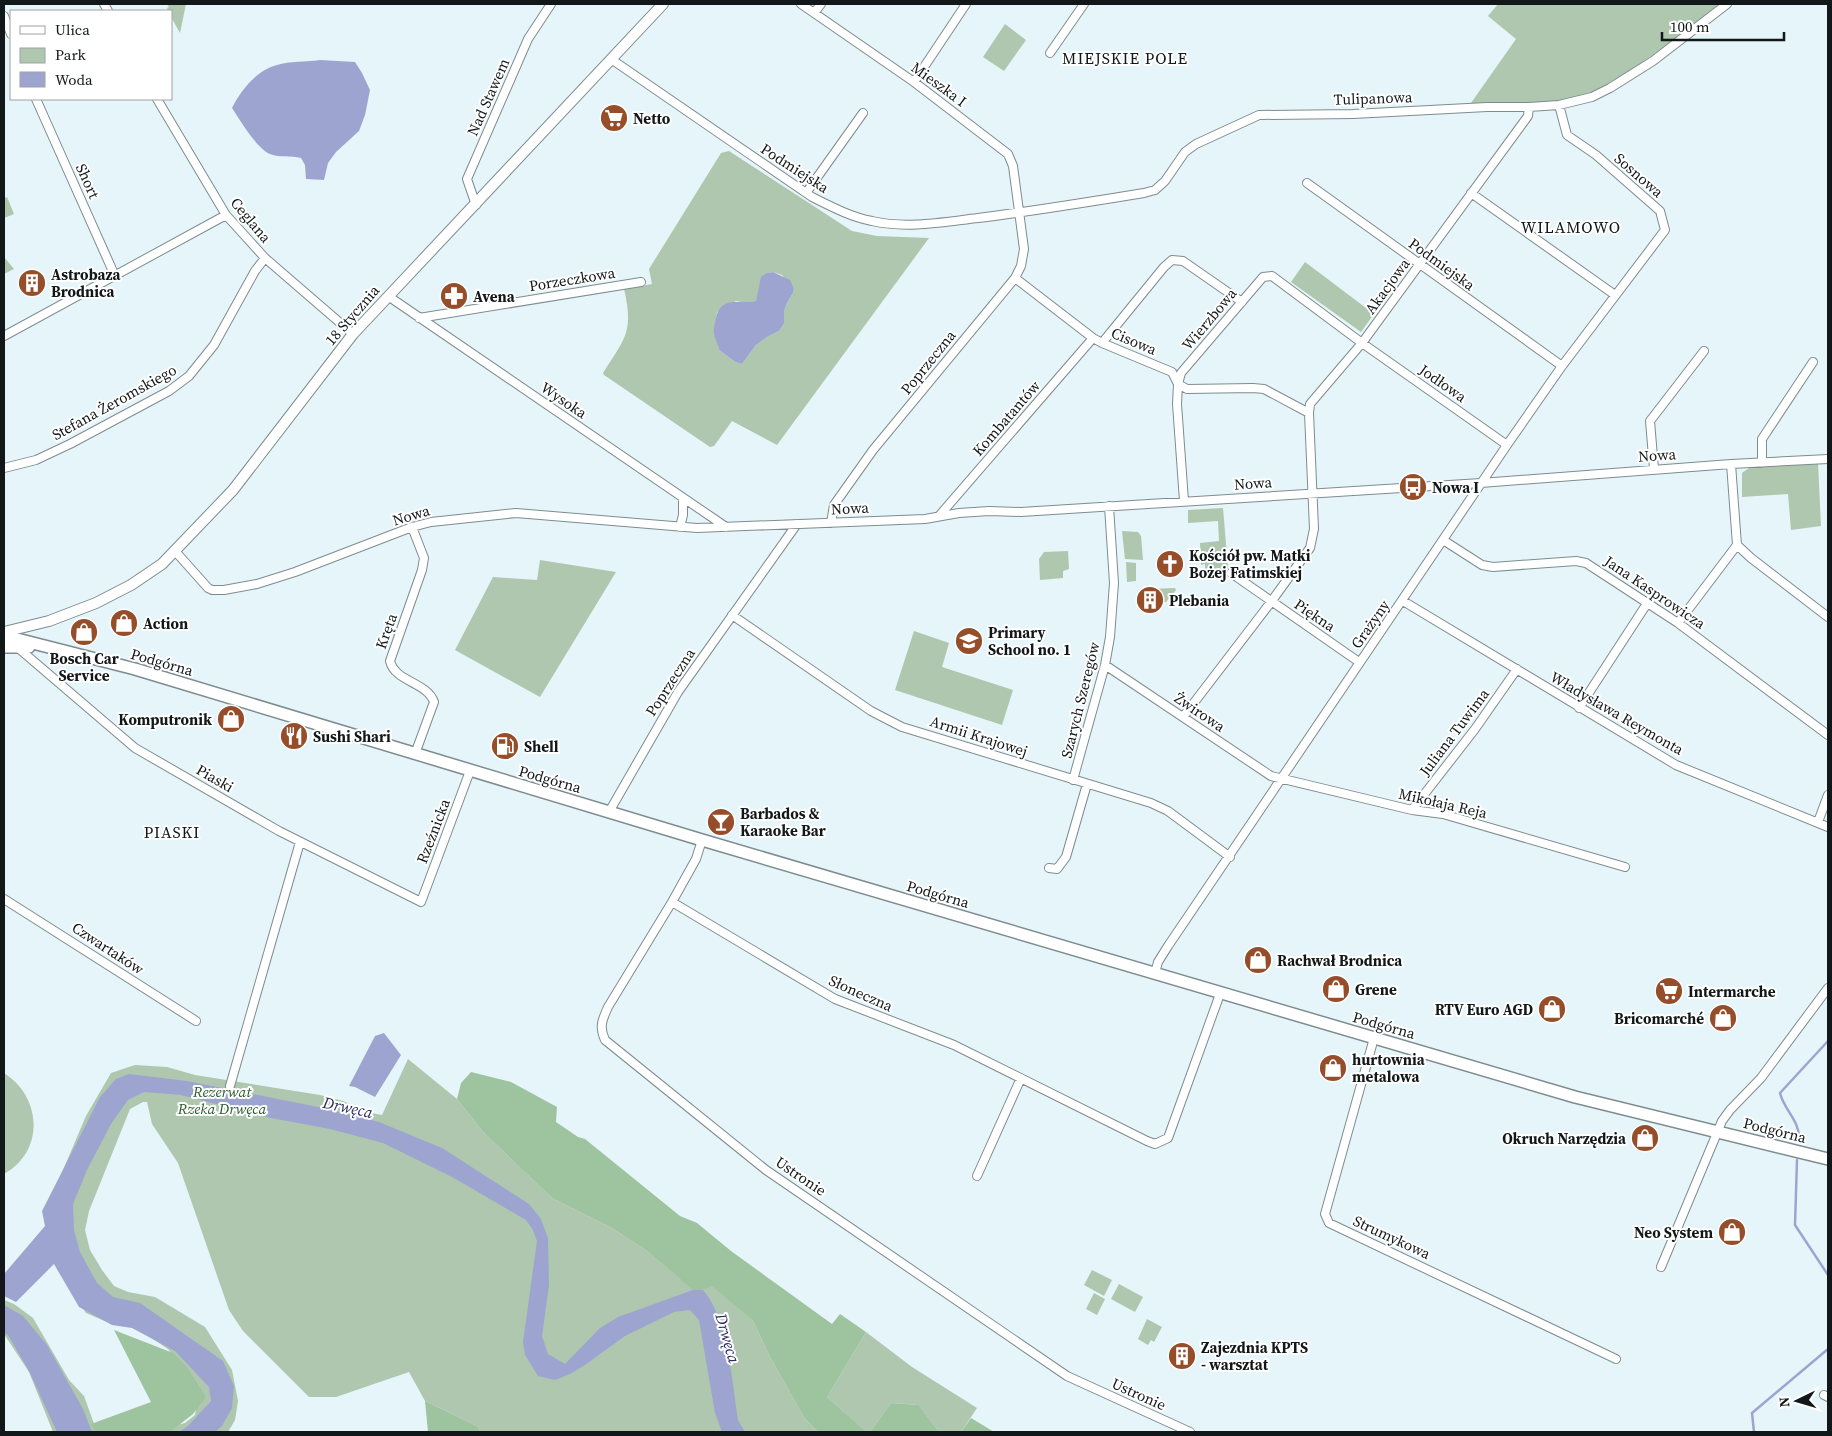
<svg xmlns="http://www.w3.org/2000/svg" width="1832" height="1436" viewBox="0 0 1832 1436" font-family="'Source Serif 4',serif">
	<rect width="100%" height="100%" fill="#e5f5f9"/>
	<!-- green -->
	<path fill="#aec7ae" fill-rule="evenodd" d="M167,4H186L180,33L171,17V11H168L167,8L169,7Z
		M1498,4H1719L1669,43L1633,69L1595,91L1554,105L1471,103L1516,39L1488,16Z
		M1005,24L1026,40L1004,71L983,57Z
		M729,151L852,231L877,236L929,238L777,445L732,421L714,446L710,447L604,375L603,373C625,338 634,332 624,289L652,284L649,269L721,153ZM773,272L782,275L794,289L793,293L787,303L784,311L783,323L779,331L767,337L756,345L742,364L735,362L719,350L718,342L714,334L717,312L736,301L747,303L756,301L767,273Z
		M7,197L14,214L4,218V198Z
		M4,257L14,269L4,274Z
		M1305,262L1374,314L1361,332L1291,282Z
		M1818,463L1821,526L1791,530L1788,494L1742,497V473L1749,468Z
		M1223,508L1228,568L1218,580L1205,573V564L1201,565L1200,543L1219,541L1218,521L1188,523V510Z
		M1122,531L1138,532L1141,536L1143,560L1125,559Z
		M1068,551L1069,569L1063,571V578L1040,580L1039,559L1044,552Z
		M540,560L616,572L540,697L455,650L493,577L537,580Z
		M1126,562L1136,563V581L1127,582Z
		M1175,588L1176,590L1166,602H1161L1150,592V589Z
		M914,631L949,643L942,667L1013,690L1002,725L895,690Z
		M408,1059L457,1099L484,1133L552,1198L610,1227L647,1251L684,1282L712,1285L753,1321L770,1357L805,1419L818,1432H481L477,1426L425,1401L409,1372L336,1397H309L243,1331L229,1310L178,1163L152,1124L147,1102H143L130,1109L89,1211L85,1230L90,1250L102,1270L114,1286L128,1292L155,1297L205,1327L232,1370L238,1401L235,1420L228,1432H161L165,1428L185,1423L195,1415L199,1391L168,1349L133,1326L107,1322L86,1313L57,1269L51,1214L63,1170L86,1116L111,1073L135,1065L167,1067L195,1075L320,1095L343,1101L371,1113L382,1115Z
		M4,1073C42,1097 45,1151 4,1174Z
		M1092,1270L1112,1280L1104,1296L1084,1285Z
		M1119,1284L1143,1297L1135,1312L1111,1299Z
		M1094,1293L1105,1299L1097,1315L1086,1309Z
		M4,1300L14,1304L33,1318L69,1380L84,1396L97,1432H53L29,1372L4,1334Z
		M1147,1319L1162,1327L1154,1342L1151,1340L1148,1345L1138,1339Z
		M866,1332L912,1367L977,1408L961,1432H939L919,1405L891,1403L870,1432H867L827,1397Z"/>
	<!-- forest -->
	<path fill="#9ec39f" d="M471,1072L511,1082L557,1107L556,1122L578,1137L585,1139L680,1216L697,1223L731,1251L832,1324L840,1314L866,1332L827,1397L867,1432H818L805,1419L770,1357L753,1321L712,1286L703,1290H693L647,1251L610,1227L552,1198L484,1133L457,1099L461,1083Z
		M114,1330L173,1353L186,1366L206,1397L193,1414L170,1432H95L91,1424L151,1402Z
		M425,1401L477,1426L481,1432H428Z
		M891,1403L919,1405L939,1432H870Z
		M971,1418L994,1432H961Z"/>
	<!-- water -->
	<path fill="#9ea4d0" d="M320,60L355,62L362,73L370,90L365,115L359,131L336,152L328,163L324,180L306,179L305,165L301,158C291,155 280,158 270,154C257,149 240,120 232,108C241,90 257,70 277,65C290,61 306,62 320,60Z
		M773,272L790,280L794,289L793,293L787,303L784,311V323L779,331L767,337L756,345L742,364L735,362L719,350C718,343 715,340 714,334C713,330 715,323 716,318C721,295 739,305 756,301L761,277L767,273Z
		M384,1033L401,1055L375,1097L355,1087L349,1086L375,1036Z
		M129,1074L187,1081L323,1108L379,1122L442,1148L529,1204L541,1219L548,1238L549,1285L542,1336L548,1354L565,1364L600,1328L618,1317L693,1290H703C728,1318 732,1382 738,1420L745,1432H722L715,1413L699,1320L690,1310L674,1312L625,1336L585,1365L570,1374L555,1380L538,1376L525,1355L523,1342L537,1241L533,1230L526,1220L454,1178L383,1143L330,1129L271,1118L181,1095L144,1092L128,1100L111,1124L87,1170L73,1204L74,1230L80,1252L97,1283L113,1297L140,1303L223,1361L234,1386L232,1408L222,1426L215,1432H179L188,1426L211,1401L209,1387L175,1351L132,1328L112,1325L79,1307L54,1264L16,1302L4,1296V1274L45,1226L42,1211L100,1097L116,1079Z
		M4,1305L23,1316L47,1345L83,1409L92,1432H57L29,1371L8,1335L4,1333Z"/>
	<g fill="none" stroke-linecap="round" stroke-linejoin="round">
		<!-- stream -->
		<path stroke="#9ea4d0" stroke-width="2.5" d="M1799,1139C1800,1121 1784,1110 1780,1093L1828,1041
			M1797,1160L1795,1225L1828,1275
			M1754,1432L1752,1413L1828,1349"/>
		<defs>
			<path id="minor" d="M104,4L108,11
				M801,4L914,82L1008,154L1013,166L1024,249L1021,266L1015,278L873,450L834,505L831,523
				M814,13L821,4
				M4,16L11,34
				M1050,53L1084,4
				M611,59L812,197C832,207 851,217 872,221C907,229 943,222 978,218C1034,211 1089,202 1144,193L1155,190L1165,181L1185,152L1196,144L1259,115L1353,114L1487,107H1529L1559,105L1592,97L1610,88L1653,61L1727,4
				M914,82L966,4
				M36,99L115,276
				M157,99L226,215L265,258L353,334
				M1307,183L1562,366
				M806,193L863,113
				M1471,193L1615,295
				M476,205L467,179L528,39L551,4
				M1015,278L1093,338L1102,343L1172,372L1178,384L1187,389L1253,388L1264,389L1309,413
				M388,296L726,527
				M419,318L641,282
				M4,336L226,215
				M1102,343L1164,267L1172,260L1183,261L1242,302
				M1762,463V439L1813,362
				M1731,464L1737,545L1751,558L1828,617
				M4,468L36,460L70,444L169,391L189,376L214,345L255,271L265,258
				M1654,469L1650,421L1704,351
				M1184,501L1177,404L1178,384L1181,373L1263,277L1272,276L1362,343L1507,445
				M939,516L1093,338
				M412,527L424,558L422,570L390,661C395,682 427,682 434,702L415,754
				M680,527L683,515V498
				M1443,540L1482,565L1493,567L1576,561L1586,563L1678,623L1828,735
				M175,551L208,588L212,590H224L257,584L295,572L412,527L431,522L516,513L697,528L925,519L959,513L989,511L1021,512L1481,483L1731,464L1828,459
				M1231,573L1359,662
				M1403,601L1676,765L1828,827
				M732,615L871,711L902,727L1151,803L1168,811L1230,857
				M1678,623L1737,545
				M17,647L135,748L279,831L421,902L470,771
				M1105,665L1271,776L1412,810L1443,814L1625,867
				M1579,708L1648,602
				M1183,717L1271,602L1310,548L1314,529L1309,413L1310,404L1362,343L1528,116L1529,107
				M1073,780L1105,665L1110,637L1114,583L1109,506
				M1412,810L1475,729L1517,669
				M609,812L678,692L797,524
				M1818,822L1828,795
				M702,840L696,859L672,902L608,1007C602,1020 599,1027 605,1040L766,1170L1067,1376L1190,1432
				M1049,868L1057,869L1066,857L1087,784
				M4,899L196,1021
				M672,902L835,999L954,1045L1147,1141L1155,1144L1168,1138L1220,994
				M1155,973L1158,962L1168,946L1507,445L1562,366L1665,230L1660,211L1596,155L1567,135L1559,105
				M1374,1038L1325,1214L1329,1223L1616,1359
				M230,1086L300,842
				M977,1176L1021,1078
				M1661,1267L1722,1121L1730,1110L1761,1078L1828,988
				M1824,1395L1828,1397"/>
			<path id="tertiary" d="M4,632L49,621L96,603L131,585L162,564L233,490L353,334L663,4"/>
			<path id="secondary" d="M4,637L21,640L135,669L702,840L1575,1097L1828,1159
				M4,647H29"/>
		</defs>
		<!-- minor casing -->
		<use href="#minor" stroke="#7e8c8f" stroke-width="10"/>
		<!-- tertiary casing -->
		<use href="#tertiary" stroke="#7e8c8f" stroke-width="12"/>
		<!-- secondary casing -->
		<use href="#secondary" stroke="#7e8c8f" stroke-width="14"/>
		<!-- minor -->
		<use href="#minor" stroke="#fff" stroke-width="8"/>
		<!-- tertiary -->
		<use href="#tertiary" stroke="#fff" stroke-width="10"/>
		<!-- secondary -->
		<use href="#secondary" stroke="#fff" stroke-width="11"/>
	</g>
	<!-- icons -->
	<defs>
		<symbol id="supermarket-disc" viewBox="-11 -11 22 22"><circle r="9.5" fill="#954d2a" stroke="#fff"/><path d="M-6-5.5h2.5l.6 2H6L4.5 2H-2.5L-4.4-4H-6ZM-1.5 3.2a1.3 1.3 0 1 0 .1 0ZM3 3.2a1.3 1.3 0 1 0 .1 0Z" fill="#fff"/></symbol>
		<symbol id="building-disc" viewBox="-11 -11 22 22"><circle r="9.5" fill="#954d2a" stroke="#fff"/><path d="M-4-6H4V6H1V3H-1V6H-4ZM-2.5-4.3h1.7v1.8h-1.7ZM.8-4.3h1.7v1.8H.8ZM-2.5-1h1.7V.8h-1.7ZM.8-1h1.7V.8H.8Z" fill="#fff"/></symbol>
		<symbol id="pharmacy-disc" viewBox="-11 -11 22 22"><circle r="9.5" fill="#954d2a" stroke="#fff"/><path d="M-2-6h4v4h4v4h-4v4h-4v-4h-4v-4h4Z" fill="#fff"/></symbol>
		<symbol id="bus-disc" viewBox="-11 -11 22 22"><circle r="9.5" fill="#954d2a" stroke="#fff"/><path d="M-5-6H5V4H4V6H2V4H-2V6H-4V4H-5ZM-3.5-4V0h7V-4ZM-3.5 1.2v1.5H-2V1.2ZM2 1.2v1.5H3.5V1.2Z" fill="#fff"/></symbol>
		<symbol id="church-disc" viewBox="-11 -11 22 22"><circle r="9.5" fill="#954d2a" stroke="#fff"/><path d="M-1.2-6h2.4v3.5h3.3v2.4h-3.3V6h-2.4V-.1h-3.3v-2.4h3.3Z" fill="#fff"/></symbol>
		<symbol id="shop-disc" viewBox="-11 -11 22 22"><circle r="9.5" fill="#954d2a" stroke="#fff"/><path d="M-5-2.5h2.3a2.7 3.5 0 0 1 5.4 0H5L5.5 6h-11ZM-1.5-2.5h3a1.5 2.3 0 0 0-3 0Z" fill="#fff"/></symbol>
		<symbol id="school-disc" viewBox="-11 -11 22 22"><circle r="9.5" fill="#954d2a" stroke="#fff"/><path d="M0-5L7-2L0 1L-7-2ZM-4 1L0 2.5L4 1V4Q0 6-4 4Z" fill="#fff"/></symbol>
		<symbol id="restaurant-disc" viewBox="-11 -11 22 22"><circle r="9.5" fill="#954d2a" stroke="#fff"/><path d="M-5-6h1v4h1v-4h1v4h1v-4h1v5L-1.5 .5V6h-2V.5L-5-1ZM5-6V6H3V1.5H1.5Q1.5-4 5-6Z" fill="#fff"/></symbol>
		<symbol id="fuel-disc" viewBox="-11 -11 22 22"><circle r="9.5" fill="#954d2a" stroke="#fff"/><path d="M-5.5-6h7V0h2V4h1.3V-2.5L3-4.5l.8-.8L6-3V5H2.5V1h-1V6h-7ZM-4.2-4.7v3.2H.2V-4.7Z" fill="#fff"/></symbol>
		<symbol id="bar-disc" viewBox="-11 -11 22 22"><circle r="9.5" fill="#954d2a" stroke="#fff"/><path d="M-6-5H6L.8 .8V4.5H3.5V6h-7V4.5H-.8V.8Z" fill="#fff"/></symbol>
	</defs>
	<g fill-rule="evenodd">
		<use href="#supermarket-disc" x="598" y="102" width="32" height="32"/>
		<use href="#building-disc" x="16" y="267" width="32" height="32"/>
		<use href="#pharmacy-disc" x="438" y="280" width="32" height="32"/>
		<use href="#bus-disc" x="1397" y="471" width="32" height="32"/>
		<use href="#church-disc" x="1154" y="548" width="32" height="32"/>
		<use href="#building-disc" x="1134" y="584" width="32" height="32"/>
		<use href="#shop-disc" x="108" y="607" width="32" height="32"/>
		<use href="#shop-disc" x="68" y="616" width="32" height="32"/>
		<use href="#school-disc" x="953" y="625" width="32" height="32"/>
		<use href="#shop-disc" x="215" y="703" width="32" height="32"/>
		<use href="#restaurant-disc" x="278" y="720" width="32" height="32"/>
		<use href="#fuel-disc" x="489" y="730" width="32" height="32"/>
		<use href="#bar-disc" x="705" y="806" width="32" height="32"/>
		<use href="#shop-disc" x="1242" y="944" width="32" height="32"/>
		<use href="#shop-disc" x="1320" y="973" width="32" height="32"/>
		<use href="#supermarket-disc" x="1653" y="975" width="32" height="32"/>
		<use href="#shop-disc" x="1536" y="993" width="32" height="32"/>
		<use href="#shop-disc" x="1707" y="1002" width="32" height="32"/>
		<use href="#shop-disc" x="1317" y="1052" width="32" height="32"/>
		<use href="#shop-disc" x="1629" y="1122" width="32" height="32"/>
		<use href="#shop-disc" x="1716" y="1216" width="32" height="32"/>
		<use href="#building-disc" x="1166" y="1340" width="32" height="32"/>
	</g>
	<g text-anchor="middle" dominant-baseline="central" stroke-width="4" stroke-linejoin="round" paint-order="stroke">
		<!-- street labels -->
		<g font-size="15" fill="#121819" stroke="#fff">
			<text transform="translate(939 84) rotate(36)">Mieszka I</text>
			<text transform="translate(488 97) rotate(-66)">Nad Stawem</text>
			<text transform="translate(1373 98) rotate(-2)">Tulipanowa</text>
			<text transform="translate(795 168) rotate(33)">Podmiejska</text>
			<text transform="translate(1639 175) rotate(41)">Sosnowa</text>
			<text transform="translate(88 181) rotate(66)">Short</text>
			<text transform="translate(251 220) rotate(50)">Ceglana</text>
			<text transform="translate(1442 264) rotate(36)">Podmiejska</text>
			<text transform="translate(572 279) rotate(-9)">Porzeczkowa</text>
			<text transform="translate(1387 286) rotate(-54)">Akacjowa</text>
			<text transform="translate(352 315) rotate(-49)">18 Stycznia</text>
			<text transform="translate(1209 319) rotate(-50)">Wierzbowa</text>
			<text transform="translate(1134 341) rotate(23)">Cisowa</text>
			<text transform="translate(928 362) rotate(-51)">Poprzeczna</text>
			<text transform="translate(1443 383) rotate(35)">Jodłowa</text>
			<text transform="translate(564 400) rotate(34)">Wysoka</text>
			<text transform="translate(114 402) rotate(-29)">Stefana Żeromskiego</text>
			<text transform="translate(1006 418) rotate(-49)">Kombatantów</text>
			<text transform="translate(1657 455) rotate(-4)">Nowa</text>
			<text transform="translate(1253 483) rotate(-4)">Nowa</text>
			<text transform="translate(850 508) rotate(-3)">Nowa</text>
			<text transform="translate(411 515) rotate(-17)">Nowa</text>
			<text transform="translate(1655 592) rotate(34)">Jana Kasprowicza</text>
			<text transform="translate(1315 615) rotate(34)">Piękna</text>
			<text transform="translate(1370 624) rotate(-55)">Grażyny</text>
			<text transform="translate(386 631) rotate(-70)">Kręta</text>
			<text transform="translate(162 662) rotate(16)">Podgórna</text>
			<text transform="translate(670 682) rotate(-57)">Poprzeczna</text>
			<text transform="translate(1080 700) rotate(-76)">Szarych Szeregów</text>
			<text transform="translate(1200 712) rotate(34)">Żwirowa</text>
			<text transform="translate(1617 713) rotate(30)">Władysława Reymonta</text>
			<text transform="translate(1454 732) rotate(-53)">Juliana Tuwima</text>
			<text transform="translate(979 736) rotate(18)">Armii Krajowej</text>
			<text transform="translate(215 778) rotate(30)">Piaski</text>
			<text transform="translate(550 779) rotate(16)">Podgórna</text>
			<text transform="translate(1443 803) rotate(13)">Mikołaja Reja</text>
			<text transform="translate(433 831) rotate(-69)">Rzeźnicka</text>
			<text transform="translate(938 894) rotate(16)">Podgórna</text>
			<text transform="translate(108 948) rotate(33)">Czwartaków</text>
			<text transform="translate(861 993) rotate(24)">Słoneczna</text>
			<text transform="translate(1384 1025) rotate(16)">Podgórna</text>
			<text transform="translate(1775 1130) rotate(14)">Podgórna</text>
			<text transform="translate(801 1176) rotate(34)">Ustronie</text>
			<text transform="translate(1392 1237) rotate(25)">Strumykowa</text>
			<text transform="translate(1139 1394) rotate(24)">Ustronie</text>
		</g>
		<!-- poi labels -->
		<g font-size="15" font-weight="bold" fill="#121819" stroke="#fff" text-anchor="start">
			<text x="633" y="118">Netto</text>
			<text x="51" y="274">Astrobaza<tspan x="51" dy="17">Brodnica</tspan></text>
			<text x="473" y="296">Avena</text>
			<text x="1432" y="487">Nowa I</text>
			<text x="1189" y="555">Kościół pw. Matki<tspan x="1189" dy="17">Bożej Fatimskiej</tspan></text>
			<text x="1169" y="600">Plebania</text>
			<text x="143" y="623">Action</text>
			<text x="988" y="632">Primary<tspan x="988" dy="17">School no. 1</tspan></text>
			<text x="84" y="658" text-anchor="middle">Bosch Car<tspan x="84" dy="17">Service</tspan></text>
			<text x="212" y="719" text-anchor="end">Komputronik</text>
			<text x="313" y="736">Sushi Shari</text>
			<text x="524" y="746">Shell</text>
			<text x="740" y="813">Barbados &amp;<tspan x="740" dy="17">Karaoke Bar</tspan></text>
			<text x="1277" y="960">Rachwał Brodnica</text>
			<text x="1355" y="989">Grene</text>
			<text x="1688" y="991">Intermarche</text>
			<text x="1533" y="1009" text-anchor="end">RTV Euro AGD</text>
			<text x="1704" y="1018" text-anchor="end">Bricomarché</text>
			<text x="1352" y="1059">hurtownia<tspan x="1352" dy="17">metalowa</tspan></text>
			<text x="1626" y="1138" text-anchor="end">Okruch Narzędzia</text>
			<text x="1713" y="1232" text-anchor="end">Neo System</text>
			<text x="1201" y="1347">Zajezdnia KPTS<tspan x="1201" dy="17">- warsztat</tspan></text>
		</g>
		<!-- park labels -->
		<g font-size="15" font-style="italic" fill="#285c2d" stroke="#fff">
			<text x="222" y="1091">Rezerwat<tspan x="222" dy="17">Rzeka Drwęca</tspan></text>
		</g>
		<!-- neighbourhood labels -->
		<g font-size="16" letter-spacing="1" fill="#121819" stroke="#fff">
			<text x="1125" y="58">MIEJSKIE POLE</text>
			<text x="1571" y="227">WILAMOWO</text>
			<text x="172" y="832">PIASKI</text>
		</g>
		<!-- water labels -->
		<g font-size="16" font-style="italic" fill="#2b2c62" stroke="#fff">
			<text transform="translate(348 1107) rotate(12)">Drwęca</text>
			<text transform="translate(728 1338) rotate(74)">Drwęca</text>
		</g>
	</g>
	<!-- border -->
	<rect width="1832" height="1436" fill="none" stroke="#121819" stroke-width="10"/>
	<!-- legend -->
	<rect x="10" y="10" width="162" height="90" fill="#ffffff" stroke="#a0a3a3"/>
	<rect x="20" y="26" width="25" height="8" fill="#ffffff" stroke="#a0a3a3"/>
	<text x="55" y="35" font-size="15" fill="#121819">Ulica</text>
	<rect x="20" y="48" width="25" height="15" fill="#aec7ae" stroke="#a0a3a3"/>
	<text x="55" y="60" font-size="15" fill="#121819">Park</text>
	<rect x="20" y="72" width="25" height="15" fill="#9ea4d0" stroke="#a0a3a3"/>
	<text x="55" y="85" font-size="15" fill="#121819">Woda</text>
	<!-- north arrow -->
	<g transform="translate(1797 1401) rotate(265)" stroke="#ffffff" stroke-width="4" paint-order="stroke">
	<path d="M0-4L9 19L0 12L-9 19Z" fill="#121819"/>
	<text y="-8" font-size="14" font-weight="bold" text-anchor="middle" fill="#121819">N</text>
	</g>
	<!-- scale -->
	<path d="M1662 32v8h122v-8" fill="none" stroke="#121819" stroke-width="2.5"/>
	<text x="1670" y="32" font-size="15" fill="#121819" stroke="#ffffff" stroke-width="4" paint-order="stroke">100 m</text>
</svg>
